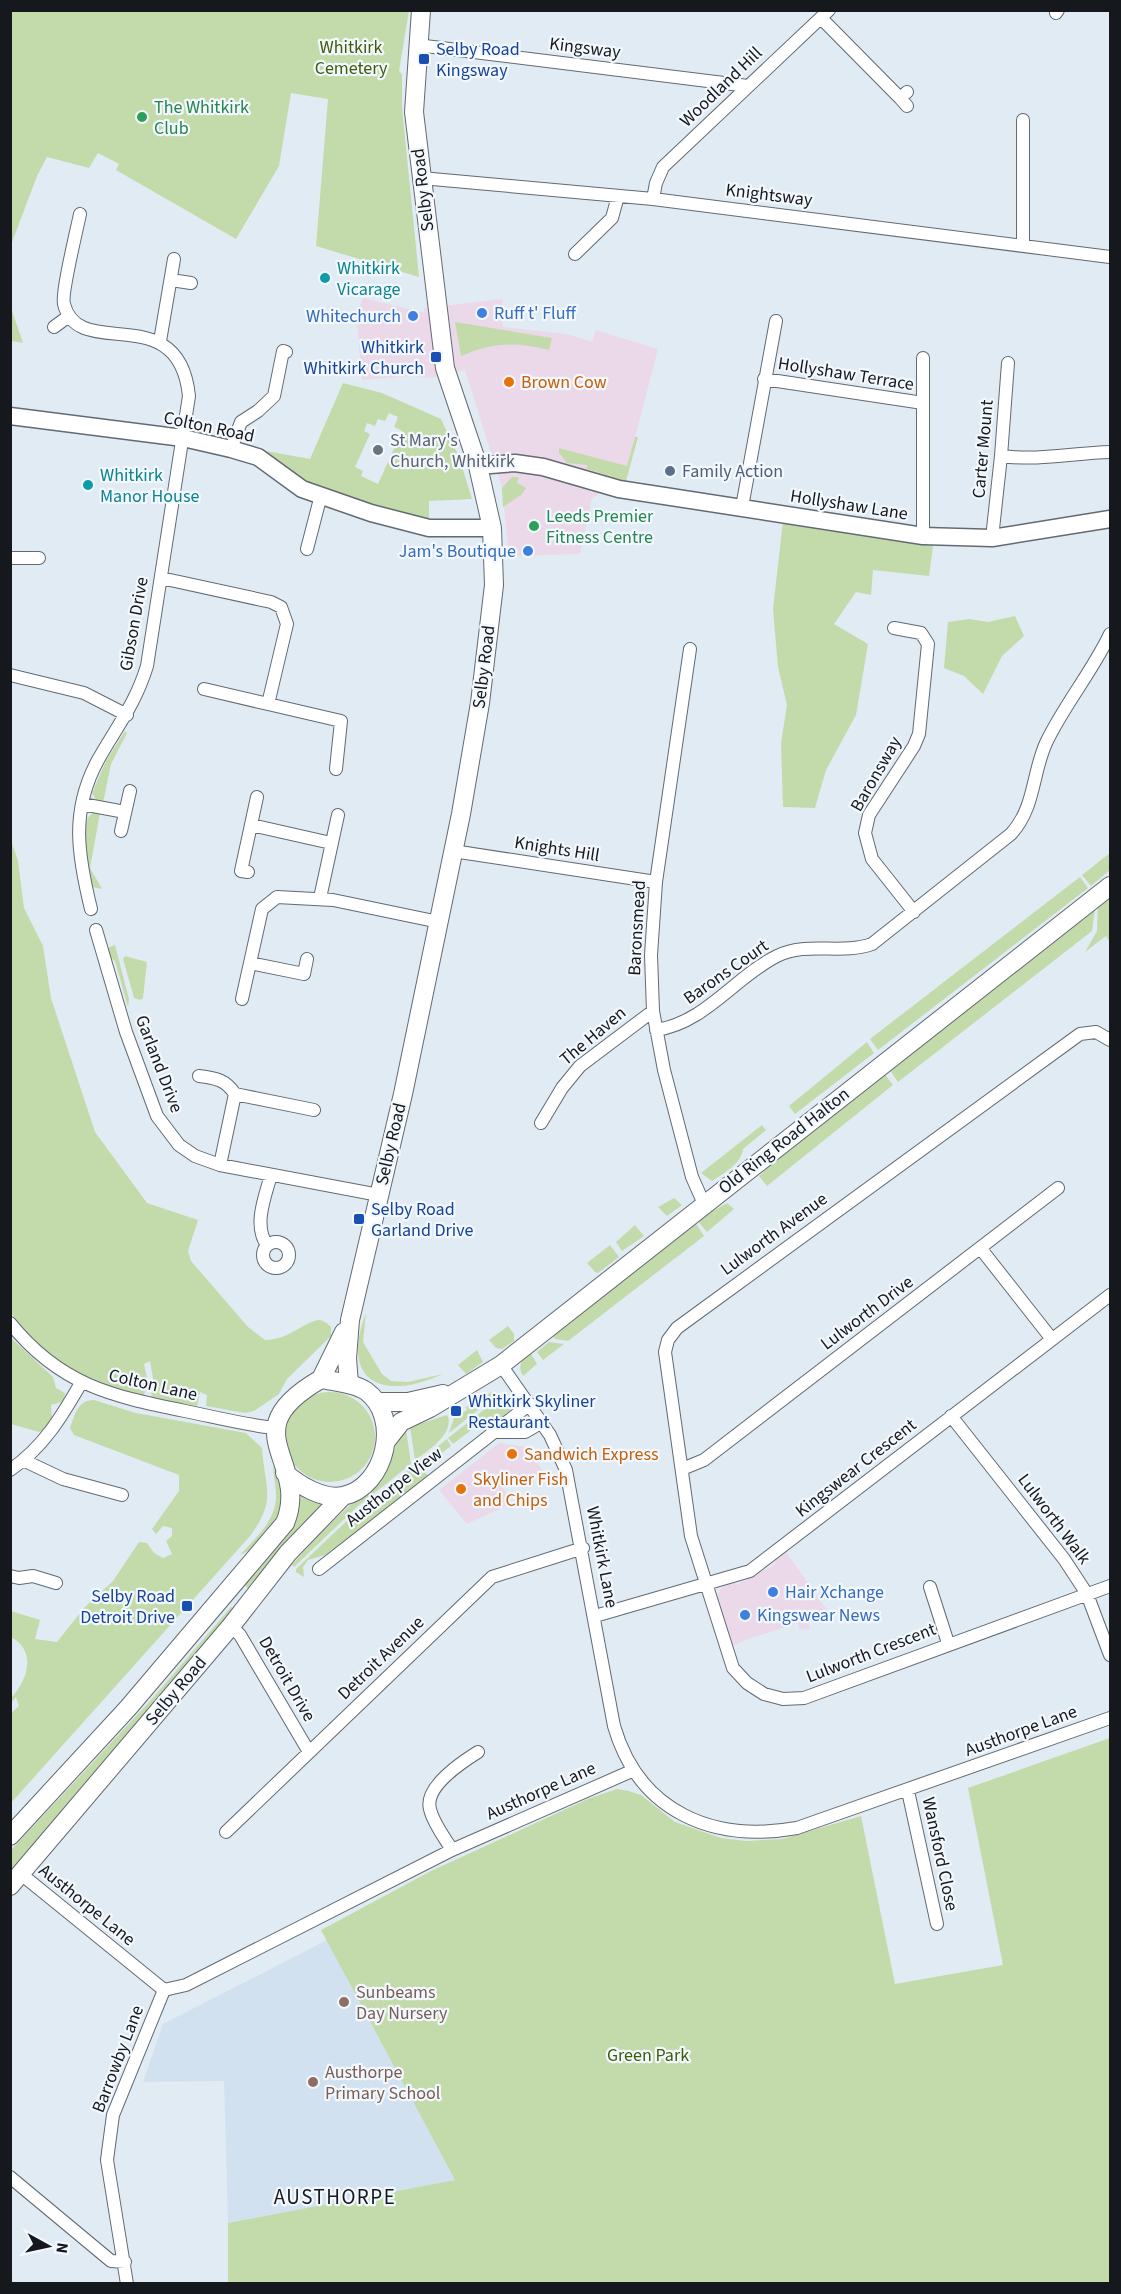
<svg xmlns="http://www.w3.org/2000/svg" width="1121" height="2294" viewBox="0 0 1121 2294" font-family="'Source Sans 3',sans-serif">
	<rect width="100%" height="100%" fill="#e1ebf4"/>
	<!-- commercial -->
	<path fill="#ebd9ea" d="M364,298L425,313L424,308L502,299L503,327L567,334L592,342L596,330L658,349L624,480L592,498L580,554L509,556L502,488L465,370L430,378L411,376L362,380L356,312Z
		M499,1443L526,1447L545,1474L503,1487L510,1504L467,1524L439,1490Z
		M786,1552L828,1611L834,1613L809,1622L810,1629L800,1630L798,1623L745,1640L731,1647L716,1602L720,1589L730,1581L738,1584L756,1575L775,1564L776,1558Z"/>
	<!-- built -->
	<path fill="#d2e1f0" d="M327,1940L455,2180L228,2223L224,2081L143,2082L163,2024Z"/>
	<!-- green -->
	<path fill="#c3dbaa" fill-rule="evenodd" d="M10,11H409L399,71L402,74V108L419,277L316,246L328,99L291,93L279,166L236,239L116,170L119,164L98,153L89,168L47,157L37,176L11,245Z
		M11,308L23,343L11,341Z
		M455,322L552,338L549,350C514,342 495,342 461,356Z
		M343,383L382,393L441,419L459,457L472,499L429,501V528L371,513L265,462L266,451L310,459ZM389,413L398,417L394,427L402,431L378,484L361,476L363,471L355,467L370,434L364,431L367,423L375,426L378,419L385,421Z
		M635,437H638L626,481L587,469V465L567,463L559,453V448L627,466Z
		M512,477H519L517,483L526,488L521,495L503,507L502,488Z
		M783,521L933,546L929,576L873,570L871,595L856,592L834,624L868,644L856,715L826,770L815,808L783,807L781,743L787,705L778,667L773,609Z
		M1015,616L1024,636L1002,656L983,694L964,676L944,668L948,622L969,619L988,622Z
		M125,731L127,733L111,764L103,803L97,802L92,793L106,761Z
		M96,812L100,813L90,868L102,889L92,887C88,870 74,818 96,812Z
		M11,840L18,861L24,908L43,946L51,998L95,1132L147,1203L198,1220L188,1251L191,1261L248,1327L265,1340C289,1340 303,1322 319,1320C324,1320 328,1324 331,1327V1336L287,1379L279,1394L254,1411L245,1413L206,1406L207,1395L200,1392L197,1406L151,1398L153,1378L150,1361L144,1364L147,1378L144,1397C89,1386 44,1357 11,1313Z
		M1110,853V870L1091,886L1082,875Z
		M1080,877L1088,888L878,1050L870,1039Z
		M1110,893V942L1106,936L1085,952L1097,931L1098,903Z
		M1095,908L1092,931L898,1082L889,1069Z
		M115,945L129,999L128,1007L115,961L108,956L107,948Z
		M125,956L147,962L143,998L140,1000L134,998L123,959Z
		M867,1042L874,1053L795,1114L789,1106Z
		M884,1073L893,1085L767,1186L759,1176L778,1158Z
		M762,1125L766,1130L743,1149C742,1163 723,1174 712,1181L701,1173Z
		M674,1198L682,1205L667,1216L658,1207Z
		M727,1203L734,1209L707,1232L697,1220Z
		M695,1222L704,1236L568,1341L555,1339L551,1334Z
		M635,1225L644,1236L622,1251L616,1242Z
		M610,1245L619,1257L598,1273L595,1272L587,1263Z
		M366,1313L363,1342L382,1374L391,1381L408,1382L443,1374C384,1401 339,1384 366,1313Z
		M508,1326L514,1334V1341L502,1349L496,1348L489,1340Z
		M10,1337L53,1377L56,1388L65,1393L64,1401L51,1405L52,1419L48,1429L39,1432L11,1424Z
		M549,1342L564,1344L543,1360L537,1352Z
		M477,1350L483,1362L466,1374L458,1365Z
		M530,1352L537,1364L523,1376C517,1366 522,1359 530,1352Z
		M492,1392L498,1394L449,1433L454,1418L467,1410L466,1407Z
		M285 1437a45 45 0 1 1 90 0a45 45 0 1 1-90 0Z
		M503,1395L512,1408L497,1422L490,1416L453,1444L448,1438Z
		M94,1400L136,1413L246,1433L262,1448C265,1490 277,1499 250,1536L11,1803V1713L19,1706L16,1697L11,1703V1698C28,1680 37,1651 11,1637V1611L40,1620L35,1639L57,1642L84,1608L113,1581L139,1542L147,1543L154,1553L163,1558L172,1554L166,1541L172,1536V1528L163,1526L156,1534L152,1529L179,1491V1475L74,1435L70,1428C75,1415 77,1400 94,1400Z
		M447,1415C456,1432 428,1451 415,1460L410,1427Z
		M406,1429L411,1464L358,1506L294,1567L292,1565L322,1531L385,1473L397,1443Z
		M447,1439L451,1446L422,1468L429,1478L325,1555L308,1560L303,1567L304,1577L296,1572V1569L353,1515Z
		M273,1465C286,1490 285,1518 265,1540C259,1546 248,1551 240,1555C256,1537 277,1520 276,1494C276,1484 273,1475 273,1465Z
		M301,1496L324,1503L250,1590L245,1585L295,1525Z
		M231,1607L237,1611L11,1878V1850L151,1700Z
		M1110,1738V2283H228V2223L455,2180L321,1930L431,1871L590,1798L617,1789L629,1791L641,1795L675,1822L721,1838L746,1841L782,1839L861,1816L895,1984L1003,1965L968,1788Z"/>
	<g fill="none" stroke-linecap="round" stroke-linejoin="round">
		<defs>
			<path id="minor" d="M1056,13L1058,10
				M821,18L900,98
				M417,45L748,86
				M907,106L900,98L907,92
				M1023,120V245
				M421,178L653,199L1110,257
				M653,199L656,183L663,167L829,10
				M80,214C77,229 61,294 64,304C78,363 179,297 189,396L147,666C135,705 117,726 98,760C70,811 78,856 91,909
				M575,254L612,218L618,196
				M171,280L191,283
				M54,327L69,316
				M160,341L174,259
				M764,379L923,403
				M231,449L241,422L258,411L274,396L283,351L286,352
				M1001,456C1039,461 1073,453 1110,452
				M742,507L776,321
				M923,536V358
				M992,538L1001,456L1008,363
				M307,549L321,495
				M10,558H39
				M161,578L271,602L281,607L287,624L268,704L341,721L336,769
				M894,628L921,633L928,644L919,734L914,746L869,815L865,833L872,859L914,912
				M690,649L656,882L651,955L653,1011L664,1070L692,1177L704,1204
				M10,675L84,693L127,715
				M204,689L268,704
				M82,804L125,812
				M251,825L331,843
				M121,831L130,791
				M453,851L656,882
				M248,872L241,871L257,797
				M320,898L338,815
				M96,930L126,1032L157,1116L179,1145L195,1156L220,1165L379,1195
				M250,963L304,974L307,959
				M242,999L262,909L277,897L333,900L439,922
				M656,1030C705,1023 735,977 777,956C807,941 841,955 872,944L1011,834C1035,808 1032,774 1046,743C1064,705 1092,672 1110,634
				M1110,1040L1096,1032L1080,1034L677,1328L668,1340L665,1352L691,1536L733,1668L747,1683L764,1694L783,1699L804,1698L1110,1586
				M199,1076C216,1078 226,1080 235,1094
				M541,1123L562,1088L580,1066L653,1011
				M220,1165L235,1094L314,1110
				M263 1255a13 13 0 1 1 26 0a13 13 0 1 1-26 0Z
				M267,1245C253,1225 265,1197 271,1175
				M981,1249L1051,1338
				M10,1323C60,1385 111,1396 185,1411C215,1417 245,1425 275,1428
				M501,1365L550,1435L566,1470L614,1726C639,1812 713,1843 797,1828L1110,1718
				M951,1416L1064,1559L1087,1594L1110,1655
				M492,1432H525L542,1422
				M25,1461L63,1479L122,1495
				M682,1469L704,1460L1058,1188
				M10,1470C43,1448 62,1416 81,1383
				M319,1569L530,1404
				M10,1576L19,1578L33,1576L56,1583
				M930,1587L948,1643
				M595,1616L750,1571L1110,1295
				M231,1626L240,1635L309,1752
				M908,1791L937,1924
				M226,1832L492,1577L583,1548
				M452,1850C445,1838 433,1823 430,1809C424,1787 462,1762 478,1752
				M21,1874L164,1990L186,1985L452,1850L634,1770
				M10,2177L111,2261L125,2262
				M127,2284L107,2160L113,2115L164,1990"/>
			<path id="tertiary" d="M10,416L183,438L231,449L258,457L302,489L371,513L429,528H492
				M478,466L515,463L543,467L619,489L923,536L992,538L1110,519"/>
			<path id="secondary" d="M321,1379L344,1332
				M349,1384L347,1358L350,1320L403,1094L461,814L480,703L494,585L492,528L478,466L445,368L414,112L421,10
				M377,1402H408L443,1394
				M387,1440L401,1422L430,1408L501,1365L1110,886
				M10,1836L128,1708L285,1523C311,1460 229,1432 321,1379C336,1382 354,1383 366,1391C402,1417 386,1487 343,1496C323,1500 299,1485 285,1473
				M10,1886L231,1626L288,1553L343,1496"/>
		</defs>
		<!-- minor casing -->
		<use href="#minor" stroke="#626a72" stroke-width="14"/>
		<!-- tertiary casing -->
		<use href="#tertiary" stroke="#626a72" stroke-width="19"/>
		<!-- secondary casing -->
		<use href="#secondary" stroke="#626a72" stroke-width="20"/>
		<!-- minor -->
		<use href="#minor" stroke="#fff" stroke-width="12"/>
		<!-- tertiary -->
		<use href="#tertiary" stroke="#fff" stroke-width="16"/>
		<!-- secondary -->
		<use href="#secondary" stroke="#fff" stroke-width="18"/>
	</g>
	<!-- markers -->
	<g fill="#1a4fb4" stroke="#f2f8fd" stroke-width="2">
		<rect x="418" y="53" width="12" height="12" rx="3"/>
		<rect x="430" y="351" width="12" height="12" rx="3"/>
		<rect x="353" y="1213" width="12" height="12" rx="3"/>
		<rect x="450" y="1405" width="12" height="12" rx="3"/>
		<rect x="181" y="1600" width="12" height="12" rx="3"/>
	</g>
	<g fill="#2e9e5b" stroke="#f2f8fd" stroke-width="2">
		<circle cx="142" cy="117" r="6"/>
		<circle cx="534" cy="526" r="6"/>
	</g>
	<g fill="#0f9aa8" stroke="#f2f8fd" stroke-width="2">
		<circle cx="325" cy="278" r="6"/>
		<circle cx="88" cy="485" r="6"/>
	</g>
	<g fill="#3f7fe0" stroke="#f2f8fd" stroke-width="2">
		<circle cx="482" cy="313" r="6"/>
		<circle cx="413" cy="316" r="6"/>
		<circle cx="528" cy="551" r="6"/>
		<circle cx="773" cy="1592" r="6"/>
		<circle cx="745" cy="1615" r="6"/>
	</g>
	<g fill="#e8710a" stroke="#f2f8fd" stroke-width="2">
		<circle cx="509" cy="382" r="6"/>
		<circle cx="512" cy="1454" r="6"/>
		<circle cx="461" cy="1489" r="6"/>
	</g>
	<circle fill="#6b7280" stroke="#f2f8fd" stroke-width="2" cx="378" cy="450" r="6"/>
	<circle fill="#5c6f8a" stroke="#f2f8fd" stroke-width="2" cx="670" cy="471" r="6"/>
	<g fill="#8d6e63" stroke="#f2f8fd" stroke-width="2">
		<circle cx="344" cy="2002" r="6"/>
		<circle cx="313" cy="2082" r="6"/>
	</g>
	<g text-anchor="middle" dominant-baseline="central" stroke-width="4.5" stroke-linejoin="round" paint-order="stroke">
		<!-- park labels -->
		<g font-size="18" fill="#3e5d09" stroke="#f2f8fd">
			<text x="351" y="47">Whitkirk<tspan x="351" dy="21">Cemetery</tspan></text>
			<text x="648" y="2055">Green Park</text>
		</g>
		<!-- street labels -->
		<g font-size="18" fill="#15181c" stroke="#f2f8fd">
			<text transform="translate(585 48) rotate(7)">Kingsway</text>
			<text transform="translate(721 87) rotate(-44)">Woodland Hill</text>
			<text transform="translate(423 190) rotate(-97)">Selby Road</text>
			<text transform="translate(769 195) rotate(7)">Knightsway</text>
			<text transform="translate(846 374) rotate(9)">Hollyshaw Terrace</text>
			<text transform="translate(209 427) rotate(12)">Colton Road</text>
			<text transform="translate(983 449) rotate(-85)">Carter Mount</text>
			<text transform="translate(849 505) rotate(9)">Hollyshaw Lane</text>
			<text transform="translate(134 624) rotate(-80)">Gibson Drive</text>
			<text transform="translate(484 667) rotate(-83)">Selby Road</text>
			<text transform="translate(876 774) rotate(-60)">Baronsway</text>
			<text transform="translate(557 849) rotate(9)">Knights Hill</text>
			<text transform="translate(637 928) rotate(-87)">Baronsmead</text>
			<text transform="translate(726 972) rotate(-35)">Barons Court</text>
			<text transform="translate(593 1036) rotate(-40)">The Haven</text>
			<text transform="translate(159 1064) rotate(69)">Garland Drive</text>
			<text transform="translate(784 1141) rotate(-38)">Old Ring Road Halton</text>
			<text transform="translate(391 1144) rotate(-77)">Selby Road</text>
			<text transform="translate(774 1234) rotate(-36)">Lulworth Avenue</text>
			<text transform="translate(867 1313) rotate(-37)">Lulworth Drive</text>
			<text transform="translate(153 1385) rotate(13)">Colton Lane</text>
			<text transform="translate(856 1468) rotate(-38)">Kingswear Crescent</text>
			<text transform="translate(394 1487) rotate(-38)">Austhorpe View</text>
			<text transform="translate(1054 1519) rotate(53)">Lulworth Walk</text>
			<text transform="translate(602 1557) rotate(79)">Whitkirk Lane</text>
			<text transform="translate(871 1653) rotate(-21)">Lulworth Crescent</text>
			<text transform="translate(381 1658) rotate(-44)">Detroit Avenue</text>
			<text transform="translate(287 1679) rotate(60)">Detroit Drive</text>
			<text transform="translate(176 1691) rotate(-50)">Selby Road</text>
			<text transform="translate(1021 1731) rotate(-20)">Austhorpe Lane</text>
			<text transform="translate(541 1791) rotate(-24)">Austhorpe Lane</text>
			<text transform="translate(940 1854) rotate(78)">Wansford Close</text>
			<text transform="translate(87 1905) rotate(39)">Austhorpe Lane</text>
			<text transform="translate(118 2059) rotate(-69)">Barrowby Lane</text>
		</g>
		<!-- transit labels -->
		<g font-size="18" fill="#164399" stroke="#f2f8fd" text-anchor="start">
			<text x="436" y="49">Selby Road<tspan x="436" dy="21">Kingsway</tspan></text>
			<text x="424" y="347" text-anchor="end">Whitkirk<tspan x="424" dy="21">Whitkirk Church</tspan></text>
			<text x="371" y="1209">Selby Road<tspan x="371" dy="21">Garland Drive</tspan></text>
			<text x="468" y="1401">Whitkirk Skyliner<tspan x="468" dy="21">Restaurant</tspan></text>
			<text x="175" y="1596" text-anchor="end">Selby Road<tspan x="175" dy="21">Detroit Drive</tspan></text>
		</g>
		<!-- leisure labels -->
		<g font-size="18" fill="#27864d" stroke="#f2f8fd" text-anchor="start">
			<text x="154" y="107">The Whitkirk<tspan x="154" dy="21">Club</tspan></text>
			<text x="546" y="516">Leeds Premier<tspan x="546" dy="21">Fitness Centre</tspan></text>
		</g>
		<!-- culture labels -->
		<g font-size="18" fill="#0d838f" stroke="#f2f8fd" text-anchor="start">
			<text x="337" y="268">Whitkirk<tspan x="337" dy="21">Vicarage</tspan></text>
			<text x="100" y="475">Whitkirk<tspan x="100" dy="21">Manor House</tspan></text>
		</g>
		<!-- shop labels -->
		<g font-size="18" fill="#366cbe" stroke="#f2f8fd" text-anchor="start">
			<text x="494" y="313">Ruff t' Fluff</text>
			<text x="401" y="316" text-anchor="end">Whitechurch</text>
			<text x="516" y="551" text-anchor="end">Jam's Boutique</text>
			<text x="785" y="1592">Hair Xchange</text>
			<text x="757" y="1615">Kingswear News</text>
		</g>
		<!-- food labels -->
		<g font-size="18" fill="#c56008" stroke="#f2f8fd" text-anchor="start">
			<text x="521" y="382">Brown Cow</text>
			<text x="524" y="1454">Sandwich Express</text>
			<text x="473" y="1479">Skyliner Fish<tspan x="473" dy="21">and Chips</tspan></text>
		</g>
		<!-- worship labels -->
		<g font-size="18" fill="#5b616d" stroke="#f2f8fd" text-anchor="start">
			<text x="390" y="440">St Mary's<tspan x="390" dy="21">Church, Whitkirk</tspan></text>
		</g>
		<!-- service labels -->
		<g font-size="18" fill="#4e5e75" stroke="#f2f8fd" text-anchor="start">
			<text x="682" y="471">Family Action</text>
		</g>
		<!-- education labels -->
		<g font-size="18" fill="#785e54" stroke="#f2f8fd" text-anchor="start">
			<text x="356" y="1992">Sunbeams<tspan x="356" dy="21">Day Nursery</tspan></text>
			<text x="325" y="2072">Austhorpe<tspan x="325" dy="21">Primary School</tspan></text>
		</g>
		<!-- quarter labels -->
		<g font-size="21" letter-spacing="1.5" fill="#15181c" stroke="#f2f8fd">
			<text x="335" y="2197">AUSTHORPE</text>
		</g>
	</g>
	<!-- border -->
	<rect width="1121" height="2294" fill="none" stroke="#15181c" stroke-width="24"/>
	<!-- north arrow -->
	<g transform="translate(48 2246) rotate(98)" stroke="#f2f8fd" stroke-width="4.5" paint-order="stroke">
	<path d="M0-4.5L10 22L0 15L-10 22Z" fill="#15181c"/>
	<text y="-9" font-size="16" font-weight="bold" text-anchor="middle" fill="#15181c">N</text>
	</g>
</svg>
